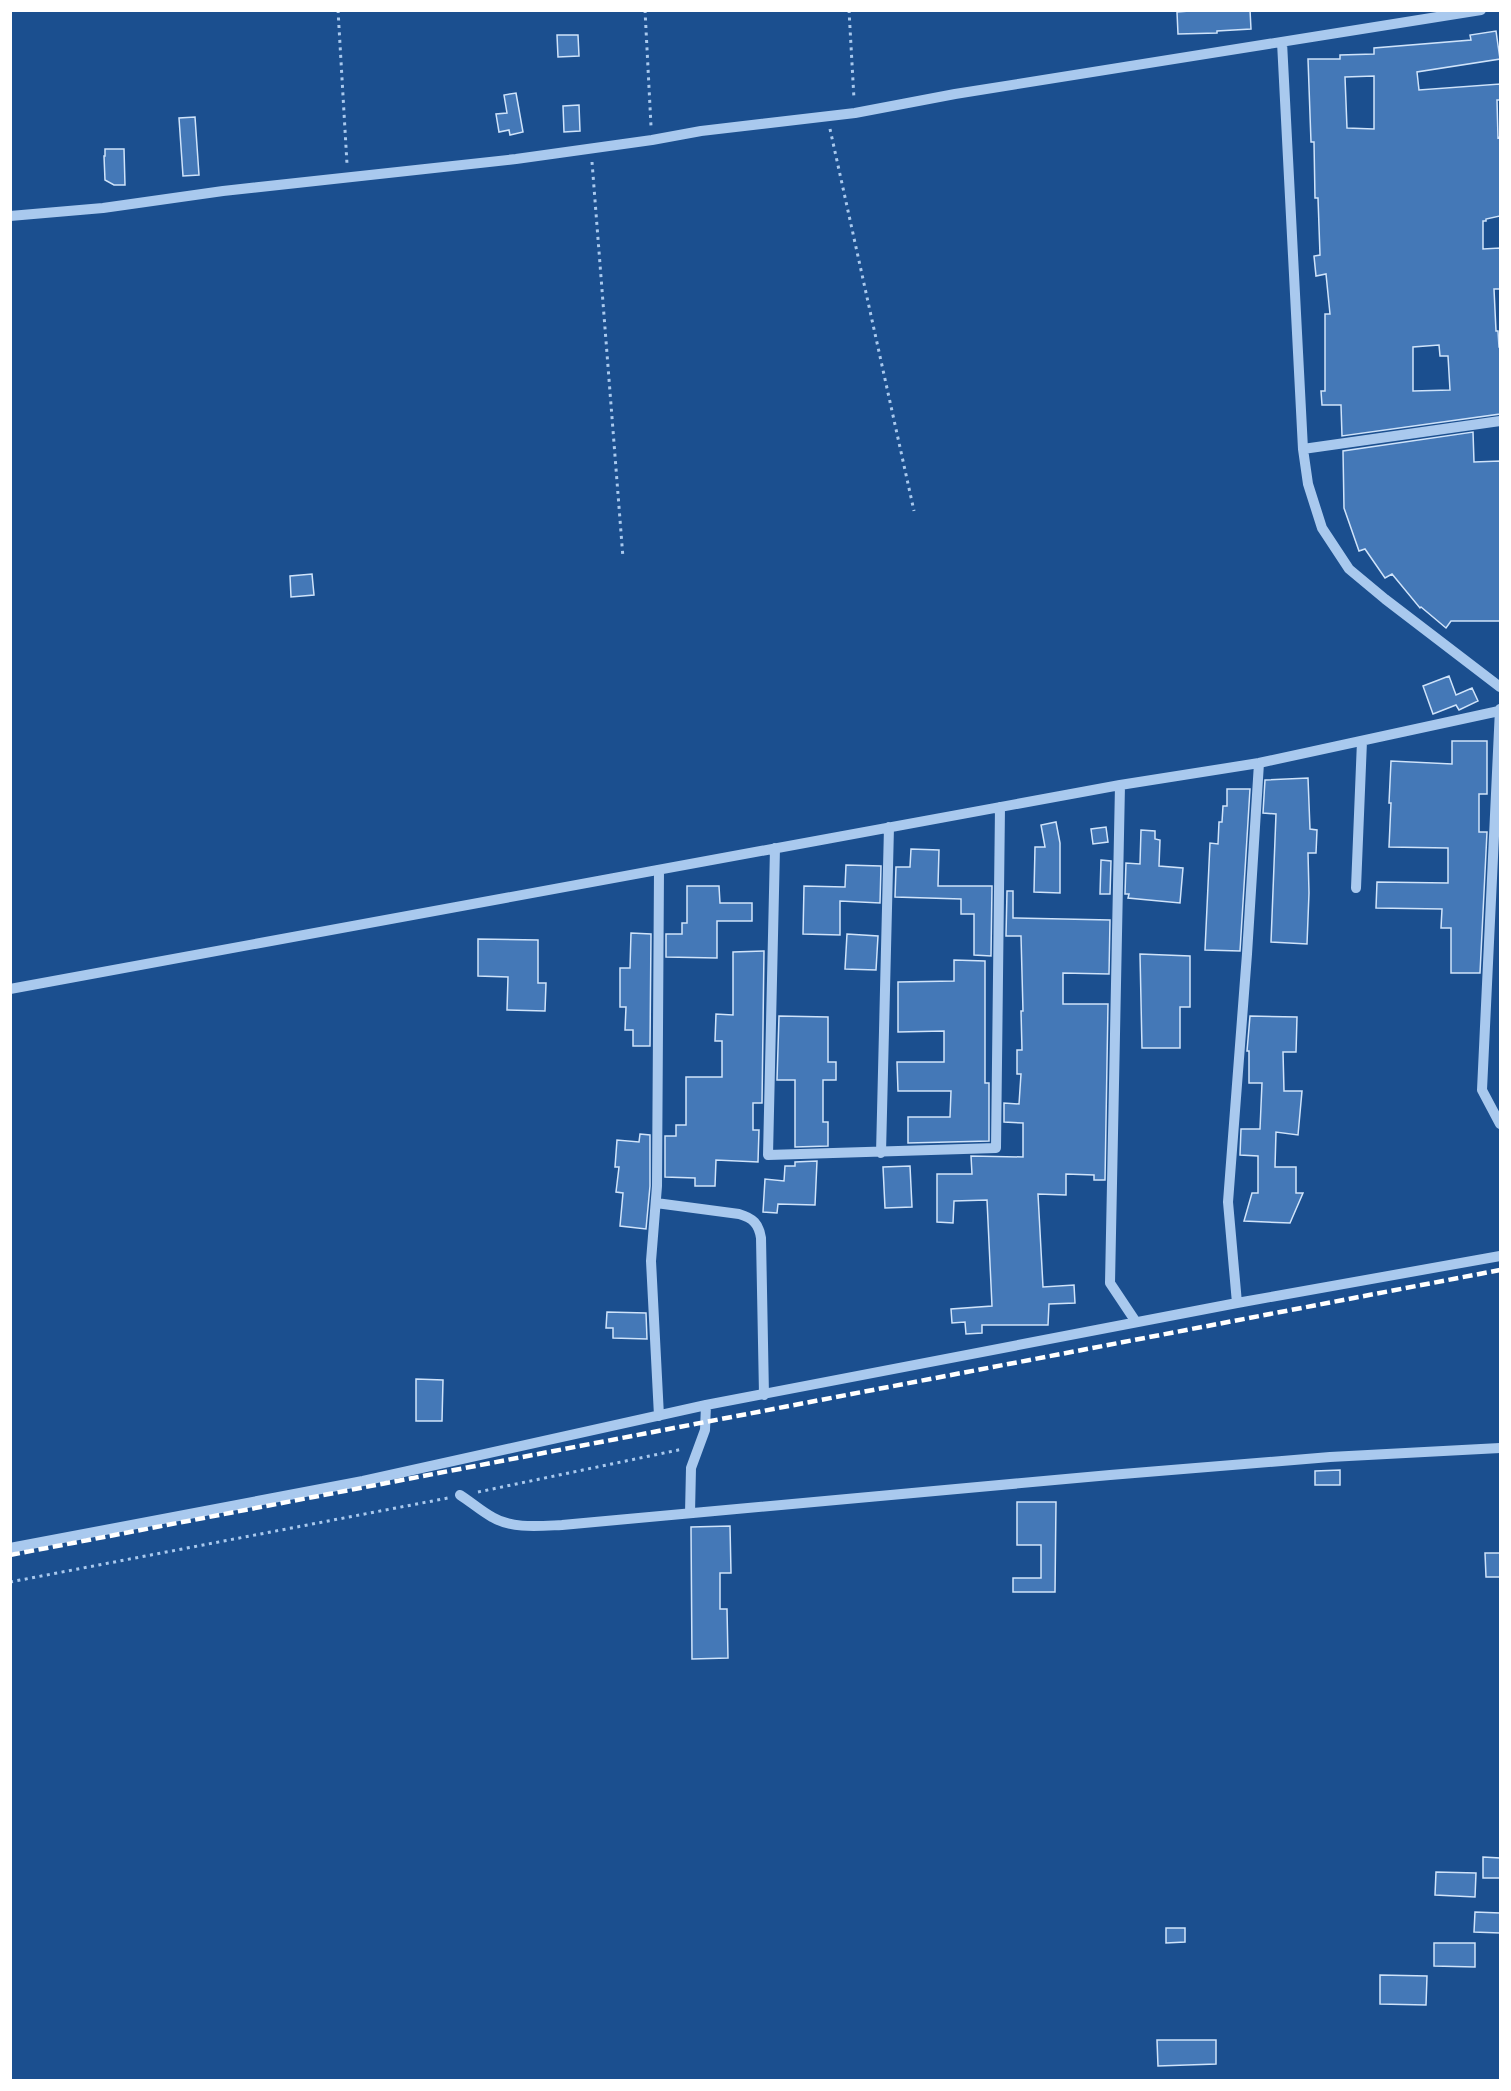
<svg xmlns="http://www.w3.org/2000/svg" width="1511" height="2091" viewBox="0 0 1511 2091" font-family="Mulish,sans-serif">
	<rect width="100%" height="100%" fill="#1b4f8f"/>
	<!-- building -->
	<path fill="#4478b7" stroke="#cfe3fa" stroke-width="1.5" fill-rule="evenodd" d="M1202,10H1250L1251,29L1217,31V33L1178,34L1177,12Z
		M1496,31L1500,59L1417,72L1419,90L1500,84V100H1497L1498,138L1500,137V216L1486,219V221H1483V249L1500,248V289H1494L1496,331H1498L1499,347H1500V414L1342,436L1341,405H1322L1321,391H1325V314H1330L1326,274L1316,276L1314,256L1320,255L1318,198H1315L1314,142H1311L1308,59H1340V55L1374,54V48L1471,40L1470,35ZM1374,76V129L1347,128L1345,77ZM1439,345L1440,356H1448L1450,390L1413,391V347Z
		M557,35H578L579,56L558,57Z
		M516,93L523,132L510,135L509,130L499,132L496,114L507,113L504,95Z
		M579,105L580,131L564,132L563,106Z
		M195,117L199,175L183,176L179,118Z
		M105,149H124L125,185H114L105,180L104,156H105Z
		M1473,432L1474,462L1500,461V621H1451L1446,628L1421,607L1420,608L1392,574L1385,578L1365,549L1359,551L1344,508L1343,451Z
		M312,574L314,595L291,597L290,576Z
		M1449,676L1456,695L1472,688L1478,701L1459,710L1456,705L1433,714L1423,686Z
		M1452,741H1487V794H1479V832H1487L1480,973H1451V928H1441L1442,909L1376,908L1377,882L1448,883V848L1389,847L1391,803H1389L1391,761L1452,764Z
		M1308,778L1310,829L1317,830L1316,853H1308L1309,893L1307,944L1271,942L1276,814L1263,813L1265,780Z
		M1227,789H1250L1240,951L1205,950L1210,843L1218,844L1219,822H1222L1223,806H1227Z
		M1056,822L1060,843V893L1034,892L1035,847H1045L1041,825Z
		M1106,827L1108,842L1093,844L1091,829Z
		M1141,830L1155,831V839L1160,840L1159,866L1183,868L1180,903L1128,898L1129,894H1125L1126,863L1140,864Z
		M911,849L939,850L938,886H992L991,956L974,955V914H961V899L895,897L896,867H910Z
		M1101,860L1111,861L1110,894H1100Z
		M846,865L881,866L880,903L840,901V935L803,934L804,886L845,887Z
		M687,886H719L720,903H752V921H717V958L666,957V934H682V923H687Z
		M1007,891H1013V918L1110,920L1109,974L1063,973V1004H1108L1105,1180H1094V1175L1066,1174V1195L1038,1194L1043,1287L1074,1285L1075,1303L1049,1304L1048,1325H982V1333L966,1334L965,1322L952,1323L951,1309L992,1306L987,1200L954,1201L953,1223L937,1222V1174H972L971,1156L1023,1157V1123L1004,1122V1103L1019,1104L1021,1074H1017V1050H1022L1021,1011H1023L1021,936H1006Z
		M631,933L651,934L650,1046H633V1030H625L626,1007H620V968H630Z
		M847,934L878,936L876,970L845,969Z
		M478,939L538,940V983H546L545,1011L507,1010L508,977L478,976Z
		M764,951L762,1103H753V1130H759L758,1162L716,1160L715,1186H695V1178L665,1177V1136H676V1125H686V1077H722V1041H715L716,1014L733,1015V952Z
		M1140,954L1190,956V1007H1180V1048H1142Z
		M954,960L985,961V1083H989V1141L908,1143V1117H950L951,1091H898L897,1062H944V1031L898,1032V982L954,981Z
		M779,1016L828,1017V1062H836V1080H823V1122H828V1146L795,1147V1080H777Z
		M1250,1016L1297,1017L1296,1052H1283L1284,1091H1302L1298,1135L1276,1132L1275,1167H1296V1193H1303L1290,1223L1244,1221L1252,1193H1258V1156L1240,1155L1241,1129H1260L1262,1083H1249V1051H1247Z
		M640,1134L650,1135V1186L646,1229L620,1226L623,1193L616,1192L619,1167H615L617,1140L639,1142Z
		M817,1161L815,1205L778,1204L777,1213L763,1212L765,1179L784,1181L785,1166H795V1162Z
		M910,1166L912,1207L885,1208L883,1167Z
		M607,1312L646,1313L647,1339L613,1338V1328H606Z
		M416,1379L443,1380L442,1421H416Z
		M1340,1470V1485H1315V1471Z
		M1017,1502H1056L1055,1592H1013V1578H1041V1545H1017Z
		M730,1526L731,1573H720V1609H727L728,1658L692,1659L691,1527Z
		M1485,1553H1500V1577H1486Z
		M1483,1857L1500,1858V1878H1483Z
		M1436,1872L1476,1873L1475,1897L1435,1895Z
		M1475,1912L1500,1913V1933L1474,1932Z
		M1166,1928H1185V1942L1166,1943Z
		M1434,1943H1475V1967L1434,1966Z
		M1380,1975L1427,1976L1426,2005L1380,2004Z
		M1157,2040H1216V2064L1158,2066Z"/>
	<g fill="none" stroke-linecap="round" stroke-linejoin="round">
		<!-- path -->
		<path stroke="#a9c9ee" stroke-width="3" stroke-dasharray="3 4.5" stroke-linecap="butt" d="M338,10L347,164
			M645,10L651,126
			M849,10L854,99
			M830,129L914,511
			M592,162L623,558
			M478,1492L683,1449
			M10,1582L448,1498"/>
		<!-- minor -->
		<path stroke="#a9c9ee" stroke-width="10" d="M1282,42L1303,449L1308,484L1322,528L1349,569L1385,599L1500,687
			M10,216L103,208L223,191L516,159L652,140L701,131L855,113L955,94L1481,10
			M1303,449L1500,421
			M1500,709L1482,1090L1500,1124
			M1120,785L1110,1283L1136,1322
			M775,848L768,1155L996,1148L1000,807
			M1356,888L1362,741
			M10,989L1120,785L1259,763L1499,711
			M881,1153L889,827
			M656,1203L739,1214C753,1218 759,1224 761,1238L764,1395
			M1237,1303L1228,1202L1247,954L1259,763
			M659,1416L651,1261L657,1186L659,870
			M460,1495C471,1502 481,1511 492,1517C512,1529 539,1526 562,1525L1110,1475L1330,1457L1500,1448
			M690,1513L691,1468L705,1430L706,1405
			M10,1548L363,1481L706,1405L1237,1303L1500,1256"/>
		<!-- rail -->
		<path stroke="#fff" stroke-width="4.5" stroke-dasharray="10 4.5" stroke-linecap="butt" d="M10,1555L1500,1270"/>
	</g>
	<!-- border -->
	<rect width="1511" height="2091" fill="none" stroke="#ffffff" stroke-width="24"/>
</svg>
